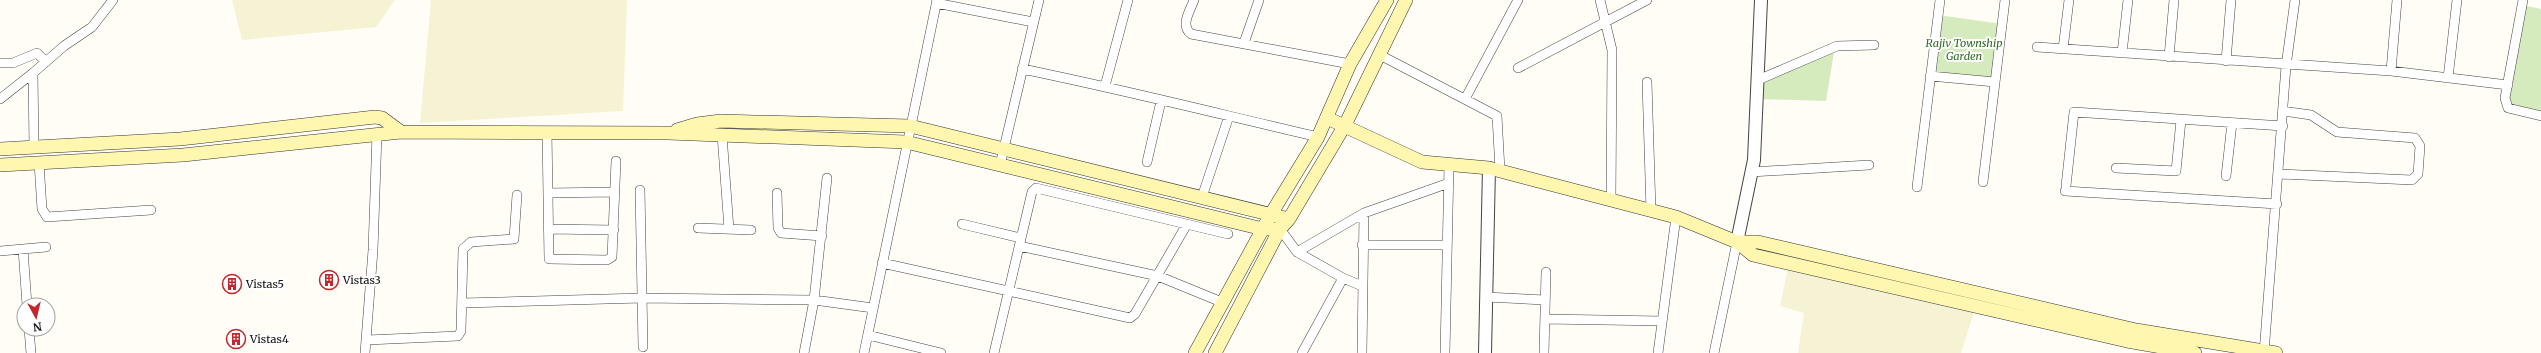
<svg xmlns="http://www.w3.org/2000/svg" width="2541" height="353" viewBox="0 0 2541 353" font-family="Merriweather,serif">
	<rect width="100%" height="100%" fill="#fffdf5"/>
	<!-- farmland -->
	<path fill="#f6f3d4" d="M232,0H395L376,27L242,40Z
		M431,0H627L623,111L420,123Z
		M1789,262L1974,312L1961,353H1798L1804,313L1780,306Z"/>
	<!-- green -->
	<path fill="#d5ebbd" d="M2522,5L2541,9V116L2508,108Z
		M1938,15L2002,24L1995,82L1931,76Z
		M1835,46L1826,101L1757,99L1758,80Z"/>
	<g fill="none" stroke-linecap="round" stroke-linejoin="round">
		<defs>
			<path id="minor" d="M1194,0C1190,11 1180,25 1191,34L1350,64
				M1600,0L1612,50L1611,200
				M2523,0L2505,98L2508,108L2541,116
				M936,3L1033,22
				M1244,43L1259,0
				M2037,47L2391,71L2508,85
				M2063,49L2069,0
				M2122,53L2128,0
				M1378,54L1497,116L1500,170
				M2169,57L2174,0
				M2226,61L2231,0
				M0,63H13L37,53L46,62
				M1518,68L1647,0
				M1022,69C1121,89 1219,114 1318,137
				M2391,71L2397,0
				M1930,76L1995,82
				M2448,78L2457,0
				M1758,80L1837,46L1874,45
				M1647,82L1651,211
				M1105,86L1128,0
				M0,99L33,73
				M1465,99L1518,0
				M547,132L549,259L607,260L612,257L616,161
				M722,135L729,229
				M34,148L33,73L64,46L92,27L113,0
				M1147,162L1161,101
				M39,163L42,209L47,217L151,210
				M1000,165L1039,0
				M2116,168L2176,171L2181,120
				M1751,172L1869,165
				M2279,174L2412,180L2418,174L2420,146L2415,138L2337,132L2311,115L2283,111
				M2226,176L2232,123
				M1983,182L2005,0
				M2066,186L2074,112L2283,126
				M1917,187L1940,0
				M640,190L643,347
				M2065,191L2277,204
				M548,193L615,192
				M777,193L778,228L781,233L822,236
				M1202,197L1229,116
				M962,224L1021,238
				M698,228L751,230
				M548,229L614,230
				M1280,229L1297,252L1364,213L1449,183
				M1362,245H1447
				M1019,246L1158,276L1224,303
				M23,249L27,305
				M0,251L46,247
				M1297,252L1343,278L1302,353
				M882,263L1130,318L1135,314L1187,224
				M1343,278L1362,286
				M1486,297L1545,300
				M462,303L642,298L814,300L827,178
				M1545,319L1662,321
				M29,329L31,353
				M868,335L941,353
				M367,340L458,336L461,331L463,249L471,242L514,239L517,195
				M365,353L373,250L377,134
				M804,353L814,300L873,308
				M864,353L937,0
				M994,353L1032,192L1036,188L1228,234
				M1362,353L1364,213
				M1445,353L1449,165
				M1544,353L1546,272
				M1658,353L1676,217
				M1714,353L1737,242
				M2264,353L2286,66L2295,0"/>
			<path id="tertiary" d="M1737,242L1754,160L1761,0
				M1485,353L1489,168"/>
			<path id="secondary" d="M1327,118L1422,162L1489,168L1676,217L1737,242L1753,255L2127,341L2195,353
				M677,130L697,124L721,121L910,126L1289,219
				M0,149L180,139L375,117L382,118L401,132
				M0,165L183,155L401,132L668,133L906,142L1263,229H1280
				M1737,242H1758L2136,330L2276,353
				M1195,353L1271,214L1318,137L1350,64L1387,0
				M1215,353L1280,229L1289,219L1345,125L1406,0"/>
		</defs>
		<!-- minor casing -->
		<use href="#minor" stroke="#444" stroke-width="10"/>
		<!-- tertiary casing -->
		<use href="#tertiary" stroke="#444" stroke-width="14"/>
		<!-- secondary casing -->
		<use href="#secondary" stroke="#333" stroke-width="14"/>
		<!-- minor -->
		<use href="#minor" stroke="#fff" stroke-width="9"/>
		<!-- tertiary -->
		<use href="#tertiary" stroke="#fff" stroke-width="12"/>
		<!-- secondary -->
		<use href="#secondary" stroke="#fff6b0" stroke-width="13"/>
	</g>
	<!-- icons -->
	<defs>
		<symbol id="building-ring" viewBox="-11 -11 22 22"><circle r="9.5" fill="#fff" stroke="#c4262e" stroke-width="1.5"/><path d="M-4-6H4V6H1V3H-1V6H-4ZM-2.5-4.3h1.7v1.8h-1.7ZM.8-4.3h1.7v1.8H.8ZM-2.5-1h1.7V.8h-1.7ZM.8-1h1.7V.8H.8Z" fill="#c4262e"/></symbol>
	</defs>
	<g fill-rule="evenodd">
		<use href="#building-ring" x="318" y="269" width="22" height="22"/>
		<use href="#building-ring" x="221" y="273" width="22" height="22"/>
		<use href="#building-ring" x="225" y="328" width="22" height="22"/>
	</g>
	<g text-anchor="middle" dominant-baseline="central" stroke-width="4" stroke-linejoin="round" paint-order="stroke">
		<!-- park labels -->
		<g font-size="11" font-style="italic" fill="#2f6b1f" stroke="#fff">
			<text x="1964" y="43">Rajiv Township<tspan x="1964" dy="13">Garden</tspan></text>
		</g>
		<!-- poi labels -->
		<g font-size="11" fill="#111" stroke="#fff" text-anchor="start">
			<text x="343" y="280">Vistas3</text>
			<text x="246" y="284">Vistas5</text>
			<text x="250" y="339">Vistas4</text>
		</g>
	</g>
	<!-- north arrow -->
	<g transform="translate(36 317) rotate(172)"><circle r="19" fill="#ffffff" stroke="#a0a0a0"/>
	<path d="M0-3L7 15L0 10L-7 15Z" fill="#c4262e"/>
	<text y="-6" font-size="11" font-weight="bold" text-anchor="middle" fill="#111111">N</text>
	</g>
</svg>
